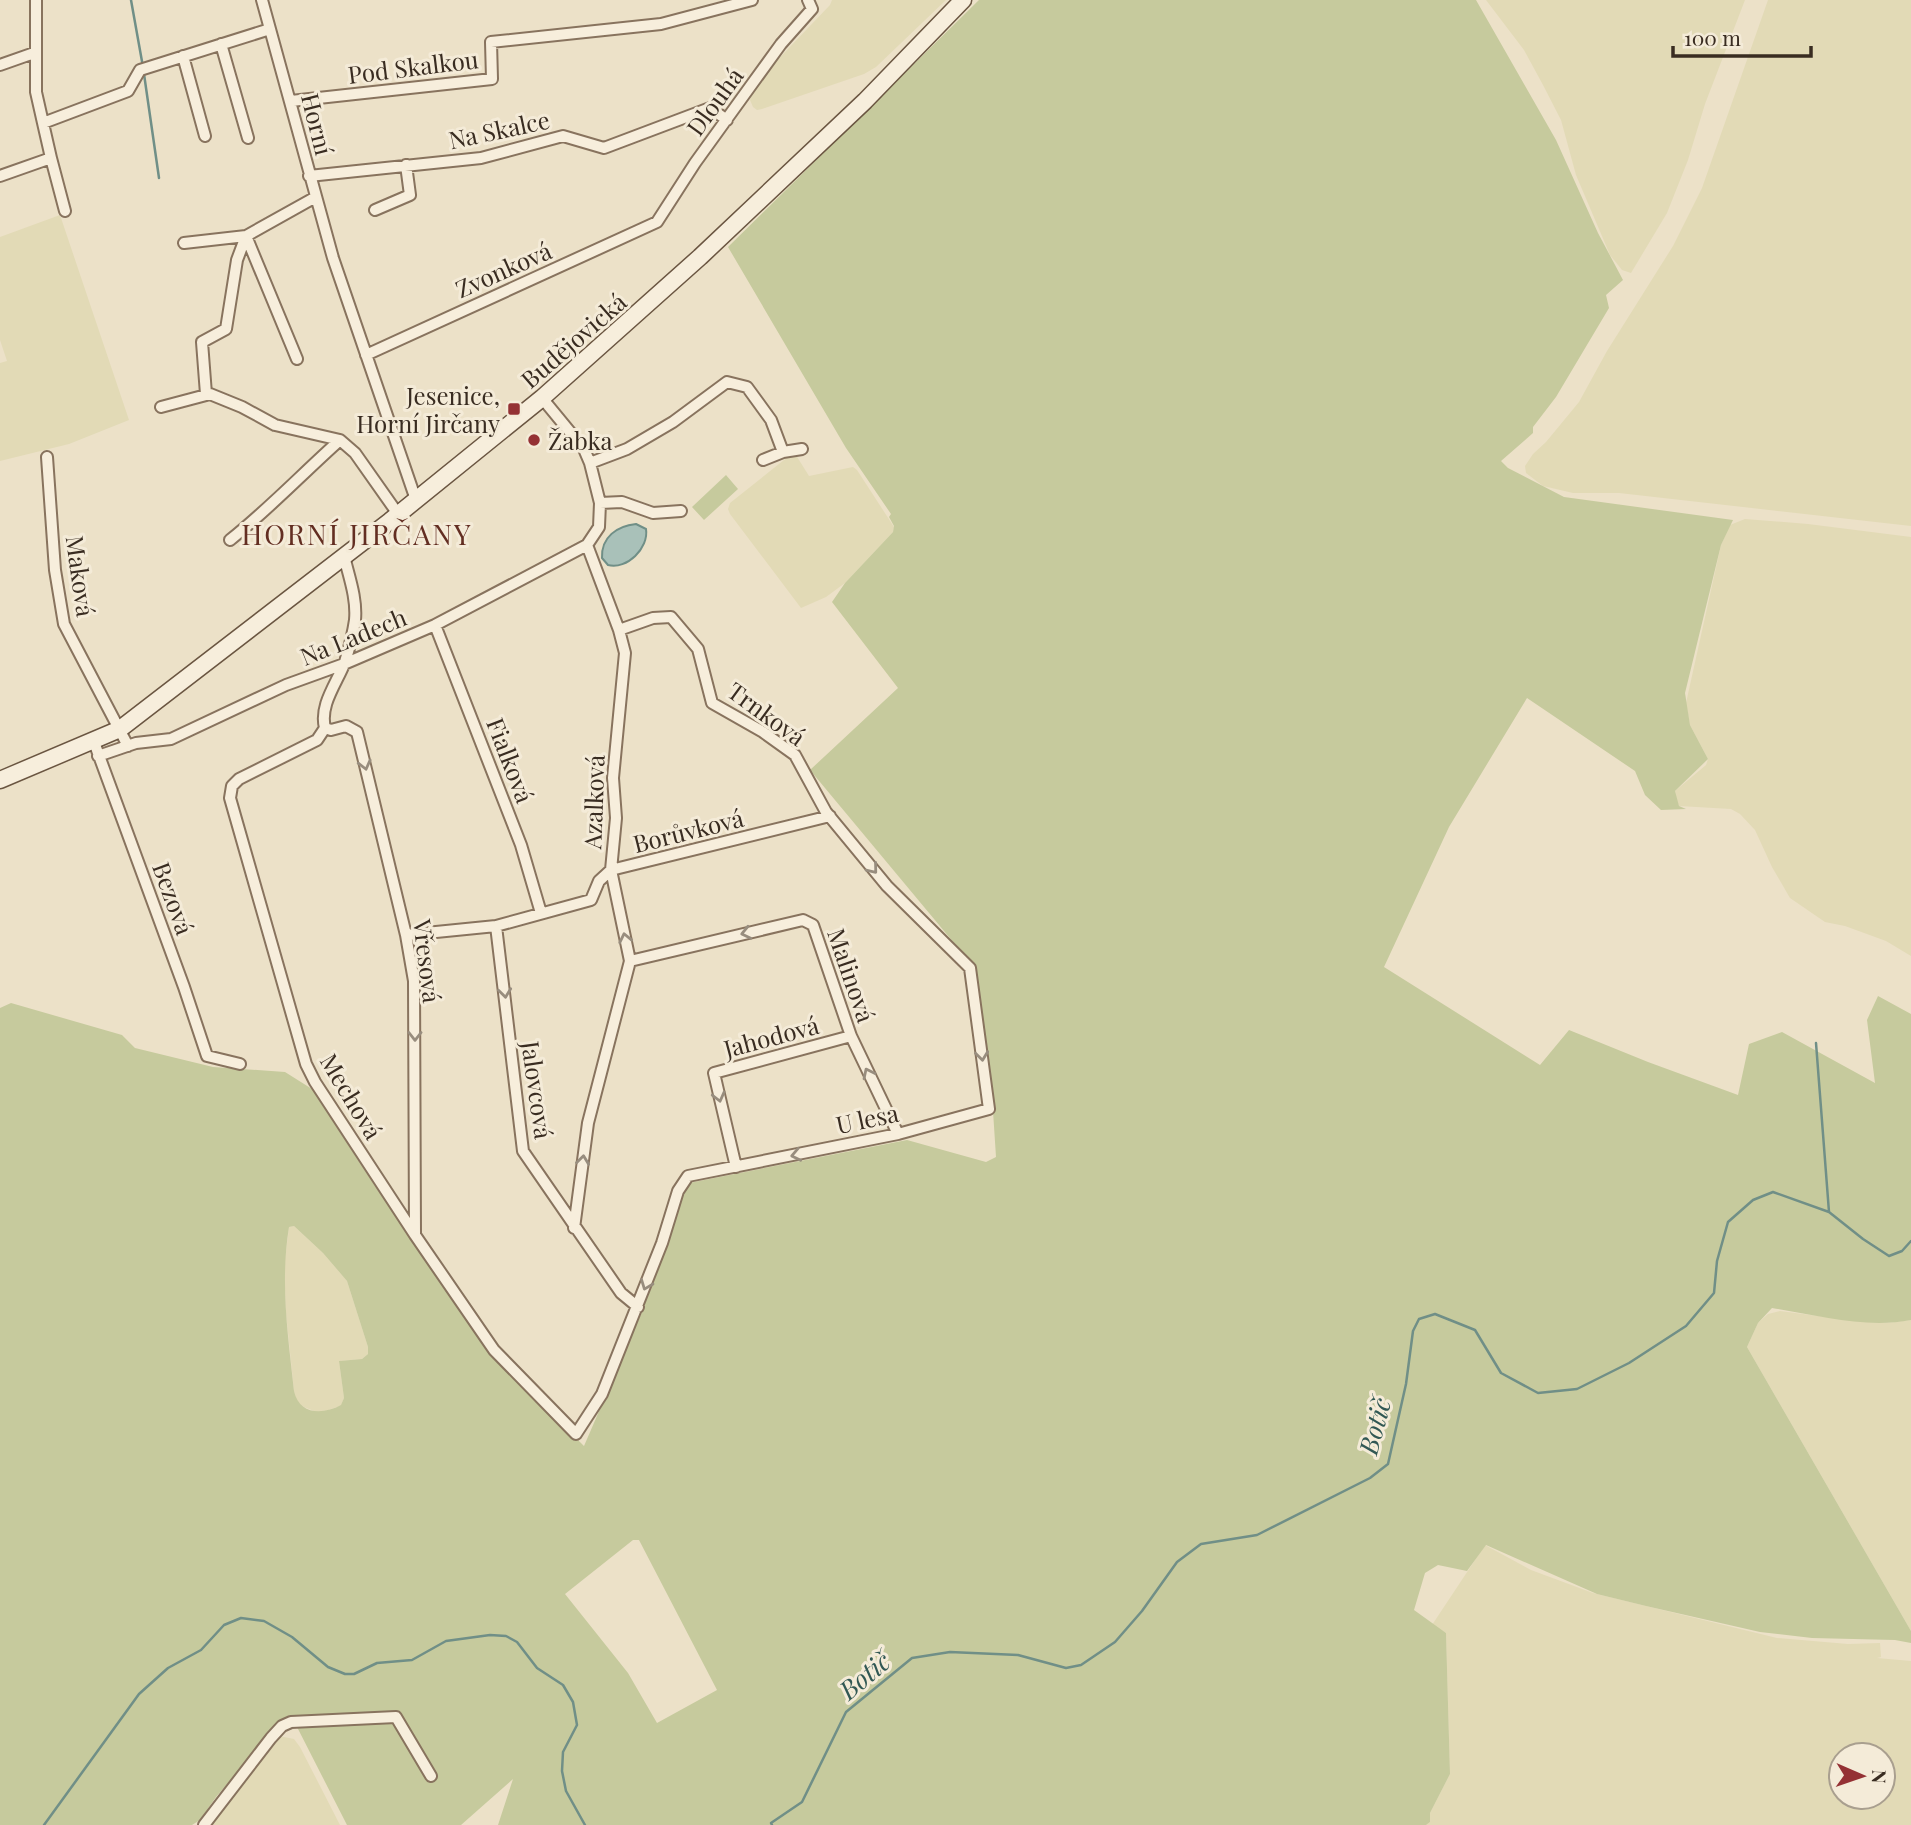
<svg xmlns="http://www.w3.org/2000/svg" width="1911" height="1825" viewBox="0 0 1911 1825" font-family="'Playfair Display',serif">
	<rect width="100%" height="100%" fill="#ece1c8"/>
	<!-- farmland -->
	<path fill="#e2dab6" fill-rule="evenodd" d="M832,0H946L876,67L864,74L762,109L757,110L753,107L750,100L751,94L765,73L830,5Z
		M1486,0H1745L1705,104L1688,160L1667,213L1631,273L1622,270L1610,255L1576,175L1561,120L1543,85L1524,50Z
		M1768,0H1911V526L1619,493H1573L1543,486L1526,473L1525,466L1533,454L1546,442L1579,402L1607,351L1673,246L1702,188Z
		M60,215L129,420L69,444L0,461V363L7,361L0,340V237Z
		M794,452L809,476L853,467L857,470L894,527L893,532L845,583L826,597L801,608L730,514L728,509L730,503Z
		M1745,519L1808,524L1911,537V956L1886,941L1845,926L1825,922L1790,898L1772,867L1755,830L1740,814L1731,809L1679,806L1676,799L1675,791L1706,765L1708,759L1690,725L1686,703L1721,545L1730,525Z
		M294,1226L323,1253L347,1281L368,1347V1354L362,1359L339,1361L344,1398L341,1406L319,1413L304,1407L296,1401L294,1391L286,1313L284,1268L289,1227Z
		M1780,1311L1857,1321L1888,1323L1911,1320V1631L1747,1347L1758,1323L1768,1314Z
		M1485,1545L1531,1570L1593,1593L1777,1638L1848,1644L1880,1643L1881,1657L1877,1658L1911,1661V1825H1426L1430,1822V1813L1450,1774L1446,1633L1432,1625ZM1841,1755H1883V1797H1841Z
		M279,1736L294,1739L300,1747L340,1825H202Z"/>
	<!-- green -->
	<path fill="#c6ca9d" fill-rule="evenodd" d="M979,0H1476L1556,140L1598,233L1623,280L1606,295L1609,308L1556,397L1533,427V433L1501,461L1508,468L1564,497L1733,520L1721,545L1685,693L1690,725L1708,759L1675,791L1679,806L1686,809L1661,810L1645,795L1635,771L1527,698L1449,827L1384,967L1540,1065L1569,1030L1648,1062L1738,1095L1749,1044L1782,1032L1875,1083L1867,1020L1878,996L1911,1014V1320C1866,1329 1817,1315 1772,1308L1758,1323L1747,1347L1911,1631V1643L1895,1640L1812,1638L1760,1632L1646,1606L1597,1594L1486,1545L1467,1571L1438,1565L1425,1573L1414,1610L1446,1633L1450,1774L1430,1813V1822L1426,1825H498L513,1779L461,1825H347L296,1725L281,1721L216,1797L200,1820L192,1825H0V1008L11,1003L122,1035L135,1048L213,1067L285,1072L312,1089L375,1186L490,1353L584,1446L641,1314L677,1210L689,1183L907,1140L986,1162L996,1157L993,1111L974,967L810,770L898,688L832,602L845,583L893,532L894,526L889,517L891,514L846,448L728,247ZM294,1226L323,1253L347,1281L368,1347V1354L362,1359L339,1361L344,1398L341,1405C323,1415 299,1415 294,1391C288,1336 280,1282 289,1227ZM633,1540H639L717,1690L657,1723L628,1673L565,1594Z
		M726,475L738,489L704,520L692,507Z"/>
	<!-- water -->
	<path fill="#a9c1b9" stroke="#708f87" stroke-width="2" d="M636,524L646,529C649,548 627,570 608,565L602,558C601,537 617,526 636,524Z"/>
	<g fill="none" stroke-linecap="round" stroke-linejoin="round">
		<!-- stream -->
		<path stroke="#708f87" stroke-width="2.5" d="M131,0L143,67
			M144,74L159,178
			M1816,1043L1829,1212
			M44,1825L139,1694L168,1668L201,1650L224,1625L241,1618L264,1621L292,1637L328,1667L345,1674H354L377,1663L412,1660L446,1641L490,1635L506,1636L517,1642L537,1668L563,1685L573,1702L577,1725L563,1752L562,1771L566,1791L585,1825
			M772,1825L771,1823L802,1802L846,1712L912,1658L950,1652L1018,1655L1066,1668L1081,1665L1115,1642L1142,1611L1177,1562L1201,1544L1257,1535L1370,1478L1388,1464L1406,1384L1413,1331L1419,1319L1435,1314L1475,1330L1501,1373L1538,1393L1577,1389L1629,1363L1686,1326L1714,1293L1717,1261L1728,1222L1753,1200L1773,1192L1829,1212L1863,1239L1889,1256L1902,1251L1911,1241"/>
		<defs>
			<path id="street" d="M36,0V92L43,123
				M262,0L333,258L416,500
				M221,44L248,138
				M183,56L205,136
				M0,65L34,53
				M291,101L492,79L491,42L661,24L752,0
				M51,158L65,211
				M0,176L51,158L43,123L128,91L140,70L270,29
				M309,176L481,158L563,136L604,148L710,108L727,120
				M375,210L410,195L406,165
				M246,236L297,359
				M184,243L246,236L314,198
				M366,355L657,222L695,163L752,84L781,44L812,9L808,0
				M206,394L202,342L226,329L237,260L246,236
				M161,407L210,394L242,407L275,425L340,440L355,453L398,514
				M47,457L55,570L64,624L128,746
				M763,460L783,452L802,449
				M590,463L627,449L673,422L727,382L747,387L771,420L783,452
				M600,503L622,502L653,513L681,511
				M230,540C269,509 303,473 340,440
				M435,625L521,845L541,913
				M325,728L317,740L239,779L232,786L230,798L306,1064L315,1082L415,1235L494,1350L576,1434L602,1394L662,1243L678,1191L688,1176L898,1134L989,1109L970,968L887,886L826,812L795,755L763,732L712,703L698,649L671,617L653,618L619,630
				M325,728L331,730L346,726L357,732L406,935L414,981L415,1234
				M325,728C319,705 337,683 345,662C349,649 353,634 355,620C357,598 349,577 344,556
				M94,742L184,987L207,1056L240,1064
				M98,756L136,743L171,739L286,685L344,664L435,625L587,545L599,527L600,503L590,463L584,449L542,398
				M496,926L523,1151L621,1293L638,1307
				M406,935L496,926L591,900L599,881L611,870L830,816
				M630,961L803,920L813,925L851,1036L898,1134
				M736,1167L714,1073L851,1036
				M574,1228L588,1123L630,961L611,870L616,818L613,778L625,653L619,630L587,545
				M204,1825L271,1738L282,1726L291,1722L396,1717L431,1776"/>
			<path id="secondary" d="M0,780L120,729L390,521L542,398L700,257L865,101L963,0"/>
		</defs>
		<!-- street casing -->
		<use href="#street" stroke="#88735e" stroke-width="14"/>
		<!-- secondary casing -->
		<use href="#secondary" stroke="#6a5541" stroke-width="19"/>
		<!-- street -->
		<use href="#street" stroke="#f7eedc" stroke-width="10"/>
		<!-- secondary -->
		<use href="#secondary" stroke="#f7eedc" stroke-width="16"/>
	</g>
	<!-- one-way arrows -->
	<defs><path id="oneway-chevron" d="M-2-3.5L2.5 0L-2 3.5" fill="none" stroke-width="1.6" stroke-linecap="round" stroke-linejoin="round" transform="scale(1.75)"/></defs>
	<g stroke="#988d7e">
		<use href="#oneway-chevron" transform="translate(365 765) rotate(76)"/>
		<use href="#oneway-chevron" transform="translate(873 869) rotate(51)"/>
		<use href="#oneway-chevron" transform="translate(746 933) rotate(167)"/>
		<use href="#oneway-chevron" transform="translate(625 938) rotate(-102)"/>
		<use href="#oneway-chevron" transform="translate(505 993) rotate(83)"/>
		<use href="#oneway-chevron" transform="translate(415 1036) rotate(90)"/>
		<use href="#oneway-chevron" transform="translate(982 1056) rotate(83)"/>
		<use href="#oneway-chevron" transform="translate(868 1073) rotate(-116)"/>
		<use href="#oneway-chevron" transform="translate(719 1097) rotate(76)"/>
		<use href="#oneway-chevron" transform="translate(796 1155) rotate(168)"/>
		<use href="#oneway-chevron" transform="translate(583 1160) rotate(-83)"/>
		<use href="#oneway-chevron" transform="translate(646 1285) rotate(111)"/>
	</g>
	<!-- markers -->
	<g fill="#943134" stroke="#f4ebd8" stroke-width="2.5">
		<rect x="507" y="402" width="14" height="14" rx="3.5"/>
		<circle cx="534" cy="440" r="7"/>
	</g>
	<g text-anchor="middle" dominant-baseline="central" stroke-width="6" stroke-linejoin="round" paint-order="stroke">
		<!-- street labels -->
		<g font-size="24" fill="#392c21" stroke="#f4ebd8">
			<text transform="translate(413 66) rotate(-7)">Pod Skalkou</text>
			<text transform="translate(714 101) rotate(-54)">Dlouhá</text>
			<text transform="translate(318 124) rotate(76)">Horní</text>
			<text transform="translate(499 129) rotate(-12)">Na Skalce</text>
			<text transform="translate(503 269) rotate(-24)">Zvonková</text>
			<text transform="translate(573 340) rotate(-41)">Budějovická</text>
			<text transform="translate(81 576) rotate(82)">Maková</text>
			<text transform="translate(353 636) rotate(-22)">Na Ladech</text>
			<text transform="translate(767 713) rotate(36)">Trnková</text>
			<text transform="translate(511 760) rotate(69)">Fialková</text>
			<text transform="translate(593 802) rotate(-88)">Azalková</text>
			<text transform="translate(688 830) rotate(-14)">Borůvková</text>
			<text transform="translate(174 898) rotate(70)">Bezová</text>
			<text transform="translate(428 961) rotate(83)">Vřesová</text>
			<text transform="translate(852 975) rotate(71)">Malinová</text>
			<text transform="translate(771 1036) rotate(-15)">Jahodová</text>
			<text transform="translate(538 1090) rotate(82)">Jalovcová</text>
			<text transform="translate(352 1096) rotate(59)">Mechová</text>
			<text transform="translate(867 1118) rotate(-12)">U lesa</text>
		</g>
		<!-- poi labels -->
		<g font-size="24" fill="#392c21" stroke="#f4ebd8" text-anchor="end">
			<text x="500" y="395">Jesenice,<tspan x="500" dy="28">Horní Jirčany</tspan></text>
			<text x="548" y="440" text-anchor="start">Žabka</text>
		</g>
		<!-- water labels -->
		<g font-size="26" font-style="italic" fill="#315854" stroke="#f4ebd8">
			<text transform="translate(1374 1426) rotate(-75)">Botič</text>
			<text transform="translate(864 1675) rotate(-40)">Botič</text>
		</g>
		<!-- quarter labels -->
		<g font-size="28" letter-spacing="2" fill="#632e22" stroke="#f4ebd8">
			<text x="357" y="533">HORNÍ JIRČANY</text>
		</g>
	</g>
	<!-- north arrow -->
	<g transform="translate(1862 1776) rotate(92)"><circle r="33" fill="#f4ebd8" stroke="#a99f8f" stroke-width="2"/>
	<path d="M0-5L12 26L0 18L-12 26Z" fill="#943134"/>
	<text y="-10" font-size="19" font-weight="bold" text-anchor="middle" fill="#392c21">N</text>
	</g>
	<!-- scale -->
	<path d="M1673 46v10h138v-10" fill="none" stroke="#392c21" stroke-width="3.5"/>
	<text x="1684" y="46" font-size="21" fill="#392c21" stroke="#f4ebd8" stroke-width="5" paint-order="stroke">100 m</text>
</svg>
